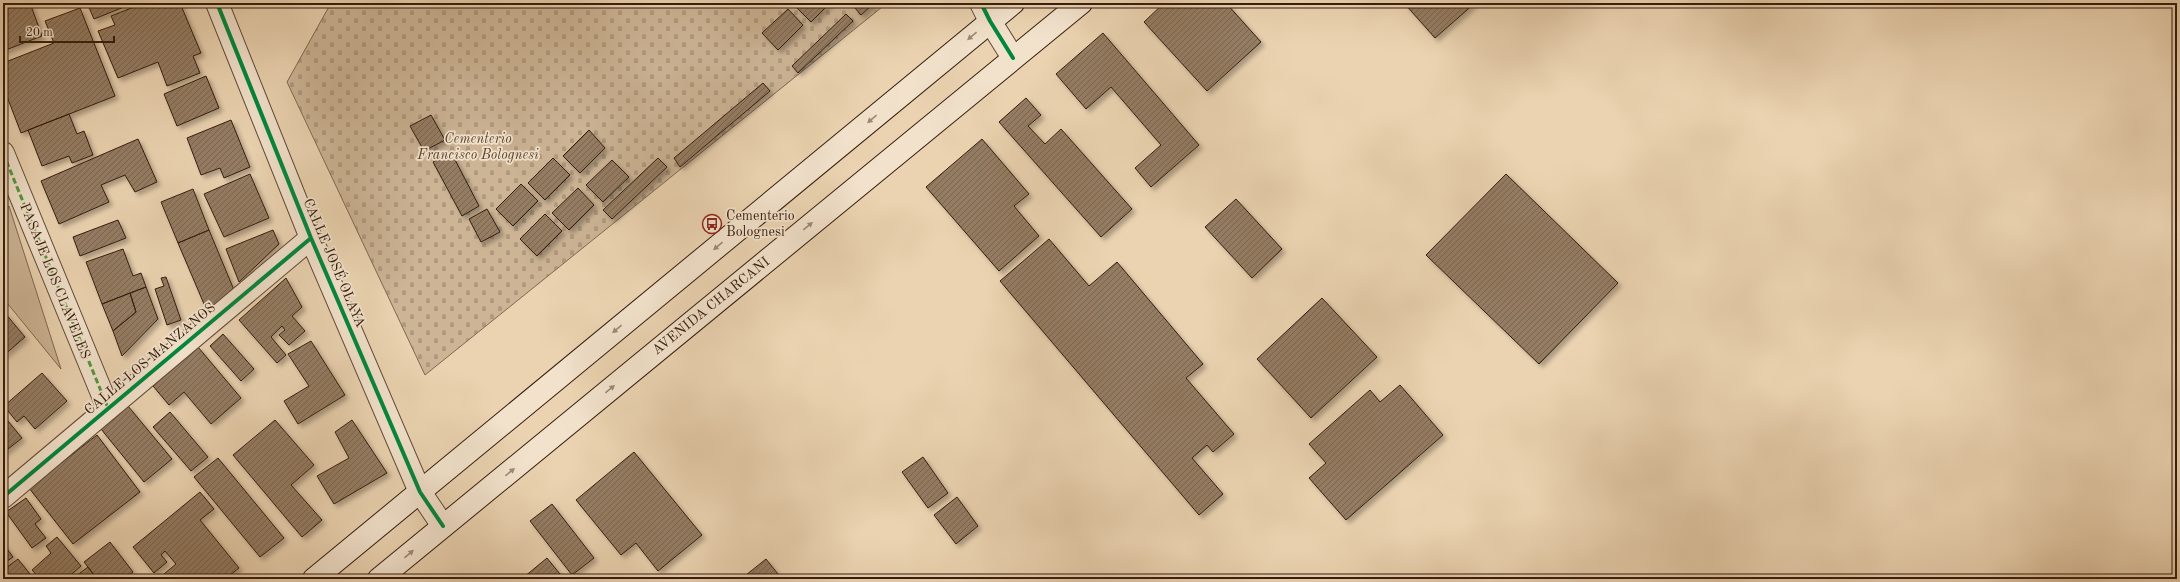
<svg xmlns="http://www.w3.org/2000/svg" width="2180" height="582" viewBox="0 0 2180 582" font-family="'Old Standard TT',serif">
	<defs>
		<pattern id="cemetery-stones" width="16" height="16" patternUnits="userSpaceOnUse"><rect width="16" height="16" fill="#ccb495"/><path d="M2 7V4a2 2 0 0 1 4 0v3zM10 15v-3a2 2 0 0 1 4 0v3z" fill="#b09a7f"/></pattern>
		<pattern id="building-hatch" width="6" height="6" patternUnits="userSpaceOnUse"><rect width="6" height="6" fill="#947c63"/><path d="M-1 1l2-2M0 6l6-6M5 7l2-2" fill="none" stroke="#7a6550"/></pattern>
		<filter id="shadow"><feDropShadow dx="3.5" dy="3.5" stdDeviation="2" flood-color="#0004"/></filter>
	</defs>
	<rect width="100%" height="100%" fill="#ebd3b1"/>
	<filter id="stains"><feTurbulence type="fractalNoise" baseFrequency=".005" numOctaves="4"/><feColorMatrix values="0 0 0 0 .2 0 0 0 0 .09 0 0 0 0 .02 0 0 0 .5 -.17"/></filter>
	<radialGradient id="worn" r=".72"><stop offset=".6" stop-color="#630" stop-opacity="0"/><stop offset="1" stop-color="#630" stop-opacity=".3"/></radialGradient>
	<!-- green -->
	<path fill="#ccb495" stroke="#806852" d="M9,206L61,369L3,298V212Z"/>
	<!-- cemetery -->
	<path fill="url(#cemetery-stones)" stroke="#806852" d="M331,3H887L425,375L287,82Z"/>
	<!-- building -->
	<path fill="url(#building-hatch)" stroke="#351d0e" filter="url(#shadow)" d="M3,3H30L42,36L3,51Z
		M87,3H134L94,19Z
		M144,3H180L201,53L193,56L200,73L167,86L158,62L118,78L98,31L115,25L111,16Z
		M798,3H830L811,22L795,6Z
		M861,3H874L861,15L855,8Z
		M1164,3H1226L1261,42L1207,91L1144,22Z
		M1404,3H1475L1435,38Z
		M80,8L115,96L21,133L3,86V63L54,43L45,21Z
		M788,9L803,25L778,50L762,33Z
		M846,14L853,21L798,73L792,66Z
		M1103,33L1199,145L1151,187L1135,168L1161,145L1111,87L1086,109L1056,74Z
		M206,76L219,108L177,126L164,94Z
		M763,83L770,91L680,167L674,158Z
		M1026,98L1041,115L1028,126L1045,144L1061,129L1132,209L1101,237L999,122Z
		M69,114L77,134L84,131L93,155L72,163L69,156L42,166L28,130Z
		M431,115L445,140L424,151L410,126Z
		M231,120L250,167L224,178L220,168L201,175L187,138Z
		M589,130L605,148L580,173L563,156Z
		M138,139L157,182L135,192L125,175L101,185L109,202L59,224L41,181Z
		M982,139L1029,194L1014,206L1039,236L999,271L926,187Z
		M451,152L479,206L462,216L433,162Z
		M553,158L570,175L545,200L528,183Z
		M658,158L667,167L612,219L603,210Z
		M612,160L629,177L603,202L586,185Z
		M250,174L269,218L224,237L204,194Z
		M1506,174L1618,283L1539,364L1426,255Z
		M521,184L538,201L513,226L496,209Z
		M578,188L594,205L569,230L552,213Z
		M193,189L209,230L178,243L161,202Z
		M1236,199L1282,249L1252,278L1205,227Z
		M487,209L500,232L481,242L469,219Z
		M545,214L562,231L537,256L520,239Z
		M118,220L126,238L80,256L73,237Z
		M209,230L234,290L207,311L178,243Z
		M273,230L279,244L239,282L226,249Z
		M1049,239L1089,286L1117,262L1203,364L1186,378L1234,434L1213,452L1207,445L1192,458L1223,494L1199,515L1000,281Z
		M123,249L133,276L141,273L146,287L102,304L86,262Z
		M166,277L181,320L167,325L155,289L164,286L161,278Z
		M286,278L302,307L292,316L305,331L289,345L279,335L285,330L282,326L271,337L286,355L277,363L239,320Z
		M146,287L158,319L122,356L113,331L136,312L130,293Z
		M130,293L136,312L113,331L102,304Z
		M1322,298L1377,357L1311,418L1257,359Z
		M5,313L25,337L3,356V314Z
		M223,334L254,369L241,381L210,346Z
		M311,341L345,395L298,424L284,401L309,386L288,354Z
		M198,347L241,398L211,424L184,392L169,405L153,386Z
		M42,373L67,401L35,429L24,416L17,422L4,406Z
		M1400,385L1443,435L1346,520L1309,478L1326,463L1309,444L1370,390L1380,402Z
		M128,406L172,459L144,482L101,429Z
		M170,412L208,457L191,471L153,427Z
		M3,415L22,438L3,453Z
		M275,420L314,465L291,485L322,520L302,537L233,455Z
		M352,420L387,473L334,504L317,476L349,458L335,432Z
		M97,435L140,492L73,544L29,488Z
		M634,452L702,535L658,571L636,543L621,555L576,500Z
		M923,457L948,493L928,508L902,472Z
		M218,458L284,538L260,557L194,477Z
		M200,492L214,509L200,520L239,568L225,579H158L176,564L165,551L161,555L167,562L154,573L133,547Z
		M957,497L978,526L956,544L934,515Z
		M26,498L41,519L35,524L46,538L32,548L6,512Z
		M552,504L594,558L572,575L530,521Z
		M57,537L81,566L66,579H40L32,570L51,553L46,546Z
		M110,542L133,572L124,579H97L84,562Z
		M3,543L13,557L3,564Z
		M547,558L564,579H525L524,577Z
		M18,559L34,579H3V570Z
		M766,559L782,579H741Z
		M88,567L97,579H72Z"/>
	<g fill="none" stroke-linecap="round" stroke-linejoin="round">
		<defs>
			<path id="minor" d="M217,3L311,238L420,492L443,526
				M981,3L990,21L1013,58
				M3,153L108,408
				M3,497L311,238"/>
			<path id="secondary" d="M314,579L1013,3
				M379,579L1081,3"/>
		</defs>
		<!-- minor casing -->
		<use href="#minor" stroke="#624a37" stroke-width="24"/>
		<!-- secondary casing -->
		<use href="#secondary" stroke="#351d0e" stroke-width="24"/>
		<!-- minor -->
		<use href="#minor" stroke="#f2e2cc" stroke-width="22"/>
		<!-- secondary -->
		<use href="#secondary" stroke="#f2e2cc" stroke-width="22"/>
		<!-- quiet -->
		<path stroke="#519a3c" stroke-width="3" stroke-dasharray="6 3" stroke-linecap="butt" d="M3,153L108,408"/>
		<defs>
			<path id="cycleway" d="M217,3L311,238L420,492L443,526
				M981,3L990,21L1013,58
				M3,497L311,238"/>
		</defs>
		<!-- cycleway casing -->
		<use href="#cycleway" stroke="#f2e2cc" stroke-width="6"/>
		<!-- cycleway -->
		<use href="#cycleway" stroke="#00873e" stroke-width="4"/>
	</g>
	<!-- one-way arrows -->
	<defs><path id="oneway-solid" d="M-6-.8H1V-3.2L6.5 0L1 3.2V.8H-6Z"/></defs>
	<g fill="#9d8976">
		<use href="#oneway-solid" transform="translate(972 36) rotate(140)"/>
		<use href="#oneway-solid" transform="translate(872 119) rotate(140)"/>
		<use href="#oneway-solid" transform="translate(808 226) rotate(-39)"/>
		<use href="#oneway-solid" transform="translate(718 246) rotate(140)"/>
		<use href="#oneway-solid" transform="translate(617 329) rotate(140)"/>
		<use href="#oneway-solid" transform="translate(610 389) rotate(-39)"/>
		<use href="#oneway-solid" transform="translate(510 472) rotate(-39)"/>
		<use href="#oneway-solid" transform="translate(409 554) rotate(-40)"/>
	</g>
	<!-- icons -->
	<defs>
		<symbol id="bus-ring" viewBox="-11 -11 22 22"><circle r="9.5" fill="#f2e2cc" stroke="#8f2418" stroke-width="1.5"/><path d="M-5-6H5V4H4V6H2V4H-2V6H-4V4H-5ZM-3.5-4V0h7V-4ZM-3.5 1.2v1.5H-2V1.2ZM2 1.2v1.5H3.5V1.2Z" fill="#8f2418"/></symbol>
	</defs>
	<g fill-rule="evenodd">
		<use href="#bus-ring" x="701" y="213" width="22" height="22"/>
	</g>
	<g text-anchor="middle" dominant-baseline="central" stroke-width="3.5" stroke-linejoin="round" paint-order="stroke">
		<!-- park labels -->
		<g font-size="14" font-style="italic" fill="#5b4330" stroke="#f2e2cc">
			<text x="478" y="139">Cementerio<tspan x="478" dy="16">Francisco Bolognesi</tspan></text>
		</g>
		<!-- poi labels -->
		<g font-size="14" fill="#351d0e" stroke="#f2e2cc" text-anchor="start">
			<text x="726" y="216">Cementerio<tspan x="726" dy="16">Bolognesi</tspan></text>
		</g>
		<!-- street labels -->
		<g font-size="14" fill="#351d0e" stroke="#f2e2cc">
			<text transform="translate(334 263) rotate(67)">CALLE JOSÉ OLAYA</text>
			<text transform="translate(55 281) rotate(68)">PASAJE LOS CLAVELES</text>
			<text transform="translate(711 306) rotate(-39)">AVENIDA CHARCANI</text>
			<text transform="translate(150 359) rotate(-40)">CALLE LOS MANZANOS</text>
		</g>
	</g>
	<!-- margin -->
	<rect width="2180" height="582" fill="none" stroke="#ebd3b1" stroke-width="16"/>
	<rect x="4" y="4" width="2172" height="574" fill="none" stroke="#351d0e" stroke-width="2"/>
	<rect x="8" y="8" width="2164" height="566" fill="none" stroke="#351d0e"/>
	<!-- scale -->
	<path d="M20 36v6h94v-6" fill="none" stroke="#351d0e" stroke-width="2"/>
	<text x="26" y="36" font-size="12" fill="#351d0e" stroke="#f2e2cc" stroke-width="3" paint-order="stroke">20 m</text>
	<rect width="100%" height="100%" filter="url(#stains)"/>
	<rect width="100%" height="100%" fill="url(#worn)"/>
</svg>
